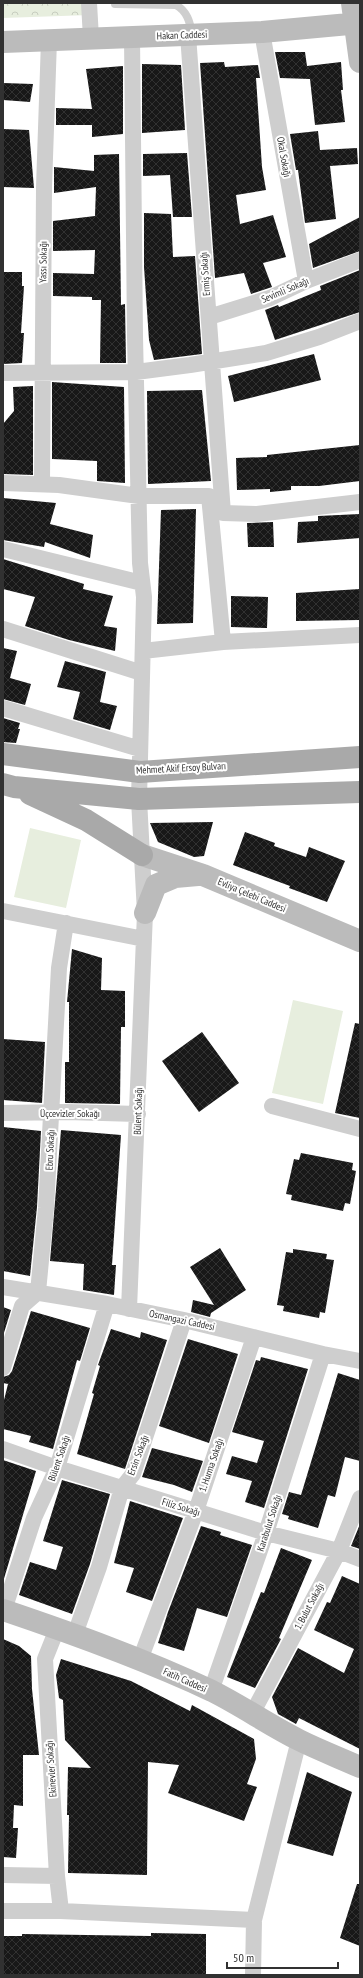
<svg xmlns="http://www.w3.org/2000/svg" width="363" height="1978" viewBox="0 0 363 1978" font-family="'PT Sans Narrow',sans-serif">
	<defs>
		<pattern id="forest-crowns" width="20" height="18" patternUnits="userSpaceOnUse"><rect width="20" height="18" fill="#e7eede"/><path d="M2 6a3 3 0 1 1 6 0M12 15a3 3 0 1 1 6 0" fill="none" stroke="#c7cdbf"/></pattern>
		<pattern id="building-cross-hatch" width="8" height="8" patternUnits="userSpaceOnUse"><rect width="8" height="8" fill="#181818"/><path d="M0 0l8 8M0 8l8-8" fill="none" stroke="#313131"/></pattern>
	</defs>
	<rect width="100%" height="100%" fill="#fff"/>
	<!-- forest -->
	<path fill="url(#forest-crowns)" d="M3,3H88L90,15L3,18Z"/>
	<!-- pitch -->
	<path fill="#e7eede" d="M30,828L81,840L66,908L14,897Z
		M293,1000L343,1011L323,1104L272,1093Z"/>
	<!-- building -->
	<path fill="url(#building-cross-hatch)" d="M275,52H305L307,66L341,62L343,90H341L345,122L315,125L310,79L280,78Z
		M224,62L225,67L258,65L260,78H256L262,167L266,190L236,195L240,224L273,215L286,257L263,263L272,287L251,294L244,273L215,278L200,63Z
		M142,64L181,65L185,130L142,133Z
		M123,66V134L92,137V125H56V108L92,109L86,69Z
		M3,83L33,84L30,102L3,100Z
		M3,129L29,130L34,188L3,187Z
		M318,131L320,150L357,148L358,164L330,166L336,219L305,223L298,170H296L290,134Z
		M187,153L192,217H173L170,175L143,176V154Z
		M119,154L121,305L125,304L126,363H100L101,300H92V297L53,296V273L94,274L95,250L53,251V221L95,216L96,187L54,193V167L94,171V155Z
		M144,213L171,214L173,257L195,256L202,354L154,360L149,340L144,267Z
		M360,217V251L313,268L309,244Z
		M360,270V312L275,340L265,310L278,305L279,307L321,290L320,286Z
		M3,272H22V286H24L21,333H24L22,363L3,364Z
		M314,354L321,380L234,402L228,376Z
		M52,382L124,387L125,483L97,481V461L52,459Z
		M33,386V475L3,474V424L14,411L13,387Z
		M202,390L211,481L148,484L147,391Z
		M360,445V481L319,486H291V490L270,492V489L237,490L236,458L267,457V455Z
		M3,498L56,503L50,524L93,535L90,558L45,542L44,547L3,540Z
		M196,509L193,623L157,624L161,510Z
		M360,514V538L297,543L298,522L318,521V516Z
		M273,522L274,547H248L247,523Z
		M3,559L84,584L83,589L113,596L104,626L117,628L115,651L69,640L25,626L35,597L3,589Z
		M360,589V620L296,621V593Z
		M231,596L268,597L267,628L231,627Z
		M3,648L17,651L10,678L31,684L25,705L3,699Z
		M65,661L106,672L100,702L117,706L110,730L73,719L80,692L57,687Z
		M3,718L20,723L18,729H20L16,743L3,742Z
		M213,822L204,856L194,857L158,842L150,823Z
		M245,832L275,843L274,846L306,857L309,847L345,861L327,902L289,888L290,886L233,865Z
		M72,949L102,958L101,990L125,991V1027H121L120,1104L65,1103V1062H69V1002H67Z
		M355,1023L360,1024V1118L335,1113Z
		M202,1032L239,1083L199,1112L162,1061Z
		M3,1039L45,1042L42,1103L3,1100Z
		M3,1127L41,1131L37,1207L30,1276L3,1271Z
		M61,1130L121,1135L112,1265H116L114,1295L83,1290L84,1264L50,1261Z
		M301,1153L353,1163L352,1170L356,1171L350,1204L345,1203L343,1211L291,1200L292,1195L286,1194L294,1159L299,1160Z
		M220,1248L246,1290L211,1313L210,1317L191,1312L193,1300L214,1305L190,1267Z
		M293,1249L327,1254L326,1259L334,1260L325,1313L320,1312L319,1318L283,1311L284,1306L277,1305L286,1252L293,1253Z
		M3,1307L11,1310L3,1336Z
		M31,1311L90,1328L80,1361L77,1360L53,1449L29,1442L31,1436L3,1429V1404L8,1384L3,1383V1377L9,1375L12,1371Z
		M111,1329L140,1338L141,1332L167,1340L125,1469L77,1454L94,1394L92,1393L100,1366L98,1365Z
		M188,1339L238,1354L209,1443L159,1426Z
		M261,1357L308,1369L264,1508L245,1502L252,1481L226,1474L232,1456L257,1463L264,1441L232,1432L256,1360L260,1361Z
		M338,1373L360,1380V1461L345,1457L335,1497L328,1495L318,1528L288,1519L289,1516L282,1514L289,1492L301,1495Z
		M152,1448L203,1461L192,1492L174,1485L142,1477Z
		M3,1460L36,1471L3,1582Z
		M62,1480L110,1494L90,1564L72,1614L19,1595L30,1562L56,1570L63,1547L43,1541Z
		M130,1501L183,1518L152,1601L126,1592L134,1568L114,1563Z
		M360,1524V1549L351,1546Z
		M201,1526L221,1532L220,1535L252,1545L227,1617L197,1608L184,1651L158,1643L168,1612Z
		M281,1548L312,1560L279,1638L281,1639L255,1688L227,1677L261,1592L264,1593Z
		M342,1576L360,1584V1749L299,1718L296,1724L278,1714L272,1697L298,1648L344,1673L354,1649L314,1630L327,1602L330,1603Z
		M3,1639L19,1646L31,1656L32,1689L39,1755H23V1806L14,1805L13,1828H18L16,1858L3,1857Z
		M61,1659L131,1681L190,1711L192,1705L254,1739L256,1759L247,1784L257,1787L244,1821L168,1793L179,1765L148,1762L147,1875L68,1873L69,1815H67L68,1767L91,1768L65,1740L63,1700L59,1698L56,1675Z
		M307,1772L352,1792L333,1856L287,1843Z
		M357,1884H360V1946L340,1938Z
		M151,1933L206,1934V1975H3V1936H22V1934L151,1936Z"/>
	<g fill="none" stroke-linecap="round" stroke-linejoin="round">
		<!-- lane -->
		<path stroke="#cecece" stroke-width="8" d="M115,4L176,5C187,11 190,22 192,34"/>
		<!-- street -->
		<path stroke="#cecece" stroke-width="16" d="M89,3L91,38
			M262,32L306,281
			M188,35L223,513
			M209,317L270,298L306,281L360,260
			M3,373L136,372L190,365L266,353L319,337L360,321
			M3,483L59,485L139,496H209L223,513L257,514L360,502
			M42,484L44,187L49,40
			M209,496L223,642
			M3,549L142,583
			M3,629L142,673
			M143,651L223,642L360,635
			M3,708L140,749
			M3,911L144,939
			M272,1106L360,1129
			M3,1113L67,1112L138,1114
			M3,1287L107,1304L184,1320L323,1354L360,1361
			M129,1309L145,913L139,799L144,597L140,563L135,337L132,37
			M3,1368L22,1306L38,1292L46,1208L59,968L66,923
			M3,1449L57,1468L266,1533L339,1551L360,1559
			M4,1610L34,1518L57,1468L107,1304
			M57,1629L45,1659L57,1876L61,1911
			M75,1634L99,1567L122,1488L133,1474L184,1320
			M140,1660L196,1511L254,1337
			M211,1691L266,1533L323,1354
			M253,1712L339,1551L360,1498
			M3,1875L57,1876
			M3,1911H61L254,1920
			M253,1975L254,1920L299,1740"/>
		<!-- secondary -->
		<path stroke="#bbb" stroke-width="22" d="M352,3L360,62
			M3,42L262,32L360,23
			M142,855L203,875L360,941
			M145,913L156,885L175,877L198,875
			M3,1610C74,1634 144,1659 212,1691C242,1706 269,1725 299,1740C319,1750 340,1758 360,1767"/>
		<!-- primary -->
		<path stroke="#a9a9a9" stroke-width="22" d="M3,754L140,772L360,757
			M3,784L14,787L139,799L360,792
			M30,794L86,820L142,855"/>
	</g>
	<g text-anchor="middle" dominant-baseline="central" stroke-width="4" stroke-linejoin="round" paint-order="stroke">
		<!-- street labels -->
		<g font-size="10" fill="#313131" stroke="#fff">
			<text transform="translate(182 35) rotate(-2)">Hakan Caddesi</text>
			<text transform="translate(284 157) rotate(80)">Okal Sokağı</text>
			<text transform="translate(43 262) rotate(-89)">Yassı Sokağı</text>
			<text transform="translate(205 274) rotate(-94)">Ermiş Sokağı</text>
			<text transform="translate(285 290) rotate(-23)">Sevimli Sokağı</text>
			<text transform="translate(181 768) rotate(-3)">Mehmet Akif Ersoy Bulvarı</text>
			<text transform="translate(252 895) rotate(23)">Evliya Çelebi Caddesi</text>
			<text transform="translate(138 1111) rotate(-88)">Bülent Sokağı</text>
			<text x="70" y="1113">Üçcevizler Sokağı</text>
			<text transform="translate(50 1150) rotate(-87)">Ebru Sokağı</text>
			<text transform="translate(182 1320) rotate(12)">Osmangazi Caddesi</text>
			<text transform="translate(138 1455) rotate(-69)">Ersin Sokağı</text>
			<text transform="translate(59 1458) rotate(-71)">Bülent Sokağı</text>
			<text transform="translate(211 1465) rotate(-71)">1. Hurma Sokağı</text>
			<text transform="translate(181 1507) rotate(17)">Filiz Sokağı</text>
			<text transform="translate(269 1523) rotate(-72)">Karabulut Sokağı</text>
			<text transform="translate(309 1606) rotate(-62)">1. Bulut Sokağı</text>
			<text transform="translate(185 1680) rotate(24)">Fatih Caddesi</text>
			<text transform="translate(51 1769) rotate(-94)">Ekinevler Sokağı</text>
		</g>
	</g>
	<!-- border -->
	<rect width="363" height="1978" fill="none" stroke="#313131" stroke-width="8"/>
	<!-- scale -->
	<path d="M227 1962v6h111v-6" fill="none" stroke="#313131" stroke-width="2"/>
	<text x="233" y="1962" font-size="12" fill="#313131" stroke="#ffffff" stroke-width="3" paint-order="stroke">50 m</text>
</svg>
